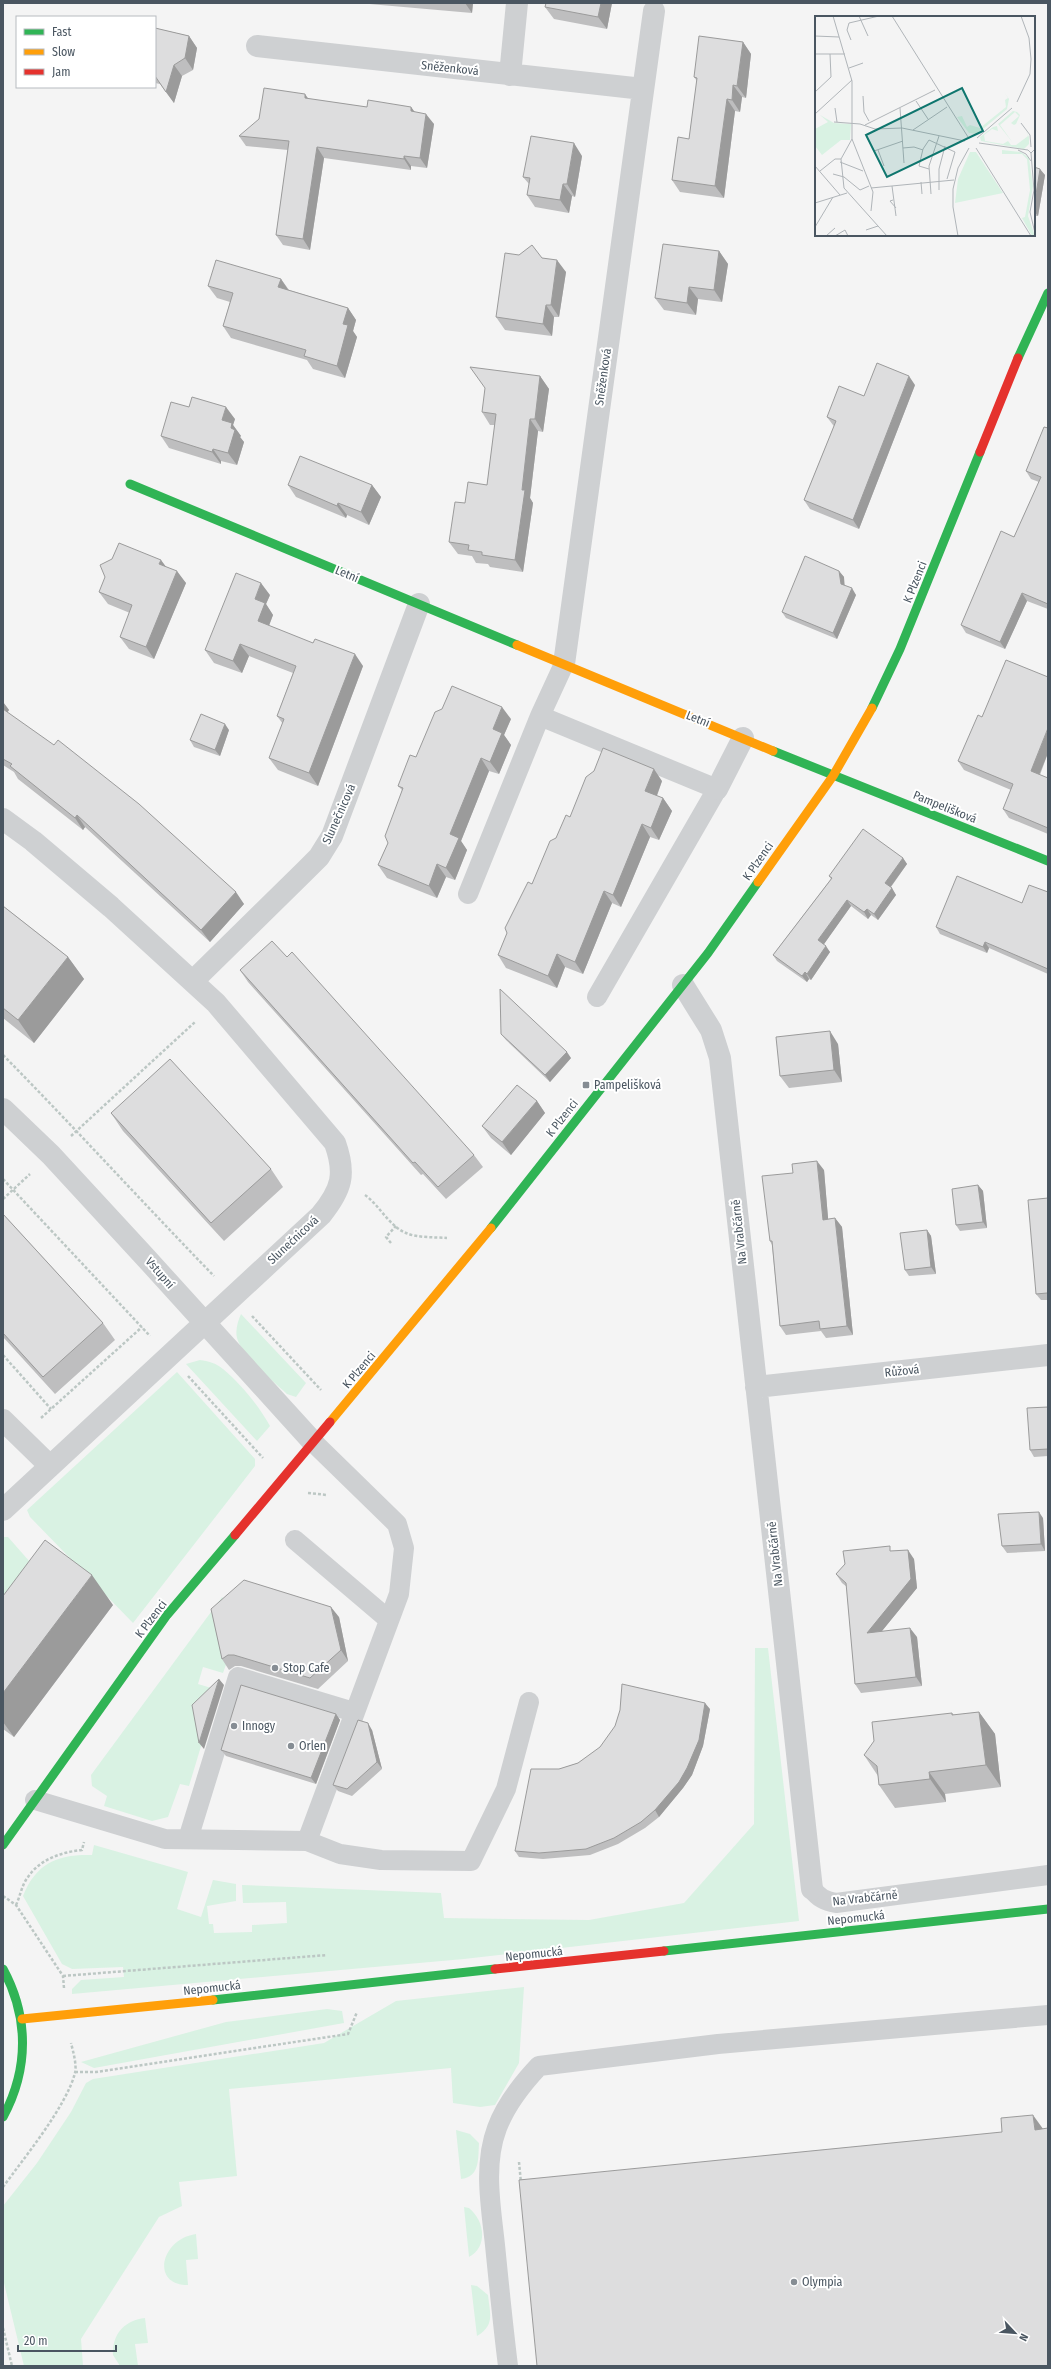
<svg xmlns="http://www.w3.org/2000/svg" width="1051" height="2369" viewBox="0 0 1051 2369" font-family="'Fira Sans Condensed',sans-serif">
	<rect width="100%" height="100%" fill="#f4f4f4"/>
	<!-- green -->
	<path fill="#d9f2e3" d="M241,1314L306,1383L296,1397L287,1394C272,1380 243,1358 237,1338C235,1330 238,1321 241,1314Z
		M200,1360C208,1361 216,1363 223,1369C241,1384 259,1406 270,1426L257,1441L186,1364Z
		M177,1372L255,1459V1466L133,1623L30,1517L27,1510Z
		M3,1537H8L45,1579L3,1600Z
		M222,1597L230,1606L227,1662L223,1673L203,1667L198,1684L218,1690L189,1786L180,1784L168,1817L152,1821L104,1806L107,1796L92,1786L91,1775Z
		M755,1648H768L799,1921L464,1959L72,1994V1989L81,1980L124,1977L123,1967L72,1969L62,1964L23,1896C36,1863 58,1854 92,1855L94,1845L188,1872L177,1909L201,1917L213,1880L236,1884V1901L207,1906L209,1924H213L214,1933L252,1932V1925L287,1923L286,1902L243,1903L242,1885L441,1893L444,1918L589,1920L684,1903L754,1824Z
		M524,1987L519,2063L495,2105L480,2107L453,2103L451,2068L229,2089L237,2176L179,2182L182,2206L159,2217L81,2339L83,2366H24L3,2279V2206L37,2163L71,2112L86,2083L93,2079L324,2043L396,2001Z
		M327,2009L342,2011L344,2023L94,2068L81,2062L226,2022Z
		M456,2130L470,2134L479,2143C478,2159 480,2177 461,2179Z
		M464,2207L469,2208C485,2221 488,2247 469,2257Z
		M196,2234L198,2259L186,2260L188,2285C150,2285 161,2239 196,2234Z
		M471,2285L477,2286L488,2295C490,2314 495,2325 477,2336Z
		M145,2318L148,2343L135,2344L138,2366H120L113,2355C112,2334 125,2320 145,2318Z"/>
	<g fill="none" stroke-linecap="round" stroke-linejoin="round">
		<!-- path -->
		<path stroke="#bcc7c4" stroke-width="2.5" stroke-dasharray="3 2" stroke-linecap="butt" d="M3,1055C75,1128 143,1203 214,1276
			M71,1136L195,1022
			M3,1179L150,1336
			M365,1195C380,1206 389,1226 406,1233C417,1238 435,1237 447,1238
			M3,1199L30,1174
			M391,1243L386,1237L396,1226
			M252,1316L321,1390
			M3,1355L51,1409
			M188,1376L263,1458
			M41,1418L142,1327
			M308,1493L327,1495
			M3,1896L16,1905L63,1976L64,1988
			M16,1905C20,1897 22,1884 28,1877C40,1859 62,1852 82,1850L84,1842
			M63,1976L327,1955
			M75,2072H96L348,2034L357,2012
			M519,2162L521,2183
			M3,2187C24,2158 66,2107 75,2073C77,2065 73,2051 71,2043
			M3,2328L12,2366"/>
		<!-- lane -->
		<path stroke="#ced0d2" stroke-width="20" d="M540,716L717,789L597,997
			M468,894L540,716L564,664
			M295,1540L389,1620
			M35,1800L165,1839L307,1841L399,1594L404,1548L397,1524L313,1442
			M188,1839L238,1677L354,1712
			M307,1841L340,1854L381,1860L471,1861L506,1789L529,1702
			M812,1889C819,1898 825,1901 836,1903L1048,1875
			M508,2366C503,2326 499,2285 495,2245C491,2207 483,2165 497,2128C506,2104 521,2085 539,2066L718,2044L1048,2015"/>
		<!-- street -->
		<path stroke="#ced0d2" stroke-width="22" d="M257,46L643,89
			M510,75L517,3
			M564,664L654,11
			M717,789L743,738
			M3,819L33,841L111,907L216,1003L335,1143C346,1174 342,1189 321,1215L3,1510
			M193,981L306,870L319,857L332,836L419,604
			M683,985L711,1030L720,1058L812,1889
			M3,1109L51,1155L146,1258L313,1442
			M756,1387L1048,1355
			M3,1420L50,1466"/>
		<!-- fast -->
		<path stroke="#30b455" stroke-width="9" d="M1018,358L1048,293
			M130,484L517,645
			M872,708L900,649L980,452
			M773,751L1048,861
			M491,1228L708,953L758,882
			M3,1845L167,1615L235,1535
			M664,1951L1048,1909
			M3,1969C29,2017 29,2069 3,2117
			M213,2000L495,1969"/>
		<!-- slow -->
		<path stroke="#ff9f0a" stroke-width="9" d="M517,645L773,751
			M758,882L833,776L872,708
			M330,1422L491,1228
			M22,2019L213,2000"/>
		<!-- jam -->
		<path stroke="#e5322d" stroke-width="9" d="M980,452L1018,358
			M235,1535L330,1422
			M495,1969L664,1951"/>
	</g>
	<!-- wall -->
	<path fill="#bebebf" d="M358,3H473L472,13Z
		M546,3H612L607,29L554,19L545,7Z
		M155,28L189,36L197,48L193,70L182,76L174,103L160,84L155,83Z
		M743,42L751,54L746,98L742,97L740,112L735,111L724,198L680,192L672,180L689,139L697,81L694,77Z
		M308,99L367,107H411L415,112L434,124L427,168L411,166V170L324,158L310,250L283,245L276,235L288,150L246,146L239,136Z
		M582,156L575,197L572,196L569,213L535,207L527,195L529,184L523,177Z
		M1034,167L1045,175L1038,216H1034Z
		M719,251L728,264L722,302L698,299L696,315L664,310L655,298Z
		M542,258L566,272L559,317H554L552,336L505,330L496,317Z
		M281,279L289,290L348,308L356,320L353,331L357,337L345,378L313,369L307,360L231,338L223,326L230,302L217,298L208,286Z
		M540,376L549,389L543,432L538,431L530,498L533,503L523,572L490,567L488,564L476,563L472,556L458,554L449,542L465,503L487,485L495,425H490L482,412Z
		M915,385L859,529L810,509L804,500L834,426L833,425L827,417Z
		M189,407L235,419L233,425L241,436L240,437L244,442L237,465L221,461V464L169,448L161,436Z
		M1048,428V609L1027,601L1005,649L966,633L961,625L1014,537L1039,482L1031,479L1026,471Z
		M288,485H372L381,497L369,525L347,515L346,518L296,497Z
		M166,567L186,583L154,659L129,649L120,637L130,613L108,604L99,592Z
		M839,571L844,577V585L856,595L837,639L786,618L782,612Z
		M270,595L266,604L273,615L269,626L363,666L318,786L278,770L269,758L283,724L277,716L293,673L249,656L242,673L214,663L205,650Z
		M3,702L9,710L7,712L244,904L210,942L85,827L83,830L18,779L14,772L3,765Z
		M511,719L504,735L511,745L499,774L489,771L461,841L467,850L455,880L446,877L437,898L387,878L378,865L388,843L402,790L398,786L416,757Z
		M229,730L220,756L194,747L190,740Z
		M1048,753L1040,775L1048,778V834L1009,818L1003,809L1011,790L964,770L958,761Z
		M662,781L657,796L663,798L672,811L659,840L650,837L621,907L612,903L583,974L565,967L557,988L506,968L498,955L532,884L556,838L570,817Z
		M903,858L907,864L891,887L896,895L878,920L871,915L868,919L851,906L823,945L830,952L811,980L809,979L807,982L777,961L773,955L831,879L829,876Z
		M1048,892V974L989,948L987,953L940,934L936,927L1022,903Z
		M3,906L68,957L84,979L34,1043L3,1018Z
		M287,957L474,1155L483,1167L446,1199L423,1174L421,1175L248,982L240,970Z
		M501,1034L571,1058L550,1082L506,1040Z
		M838,1044L842,1082L789,1088L780,1076Z
		M537,1101L545,1113L511,1155L491,1138L482,1126Z
		M111,1113L271,1169L283,1187L224,1241L123,1131Z
		M824,1170L828,1219L835,1218L842,1227L853,1335L826,1338L821,1331L786,1335L780,1326L772,1245L770,1241Z
		M978,1185L983,1191L987,1228L960,1231L956,1225Z
		M1048,1198V1300H1041L1036,1294Z
		M3,1214L103,1323L115,1340L55,1394L3,1337Z
		M927,1230L931,1236L936,1274L909,1276L905,1270Z
		M1048,1407V1456L1034,1457L1030,1450Z
		M1043,1518L1045,1551L1007,1553L1002,1546Z
		M893,1551L914,1559L917,1588L882,1631L917,1637L922,1686L861,1693L855,1684L847,1587L842,1583L836,1574Z
		M3,1596L113,1605L14,1737L3,1729Z
		M211,1609L339,1617L348,1661L318,1689L241,1666H235L229,1670L222,1659Z
		M710,1709L703,1746L692,1775L683,1788L659,1817L645,1828L618,1844L590,1855L543,1859L519,1857L515,1851L559,1769L578,1763Z
		M979,1712L995,1734L1001,1787L945,1794L946,1802L895,1808L879,1785L878,1776L864,1755L952,1713L954,1715Z
		M336,1714L340,1720L316,1784L226,1756L221,1750Z
		M372,1730L382,1769L352,1796L338,1791L333,1785Z"/>
	<!-- shaded-wall -->
	<path fill="#9b9b9b" d="M465,3H473L472,13Z
		M601,3H612L607,29L598,17Z
		M189,36L197,48L193,70L185,58Z
		M743,42L751,54L746,98L737,86Z
		M174,65L182,76L174,103L166,92Z
		M733,85L742,97L740,112L732,100Z
		M305,94L312,104L305,98Z
		M727,99L735,111L724,198L715,186Z
		M411,107L418,117L411,111Z
		M426,114L434,124L427,168L420,158Z
		M574,143L582,156L575,197L567,184Z
		M317,147L324,158L310,250L303,239Z
		M404,156L411,166V170L404,159Z
		M1040,169L1045,175L1038,216L1034,211V207Z
		M563,184L572,196L569,213L560,200Z
		M719,251L728,264L722,302L714,290Z
		M557,260L566,272L559,317L551,305Z
		M281,279L289,291L278,287Z
		M689,287L698,299L696,315L687,303Z
		M546,305L554,317L552,336L543,324Z
		M348,308L356,320L353,331L357,337L345,378L337,366L343,324Z
		M540,376L549,389L543,432L535,419Z
		M909,376L915,385L859,529L853,520Z
		M226,407L235,419L233,425L241,436L240,437L244,442L237,465L228,453L222,420Z
		M530,419L538,431L530,498L533,503L523,572L515,560L522,490Z
		M213,449L221,461V464L212,452Z
		M372,485L381,497L369,525L361,512Z
		M338,503L347,515L346,518L337,506Z
		M161,560L170,572L159,564Z
		M177,571L186,583L154,659L146,647Z
		M839,571L844,577L845,590L841,584Z
		M261,583L270,595L266,604L273,615L266,633L258,621L255,599Z
		M852,588L856,595L837,639L833,633Z
		M1022,593L1027,601L1005,649L1000,642Z
		M240,644L249,656L242,673L233,661Z
		M355,654L363,666L318,786L309,773Z
		M3,702L9,710L5,716L3,714Z
		M502,707L511,719L504,735L511,745L499,774L490,762L493,729Z
		M225,724L229,730L220,756L215,750Z
		M1048,728V753L1037,780L1031,771Z
		M481,758L489,771L461,841L467,850L455,880L446,868L450,834Z
		M654,769L662,781L654,803L645,791Z
		M663,798L672,811L659,840L651,828Z
		M77,815L85,827L83,830L75,818Z
		M642,824L650,837L621,907L613,895Z
		M903,858L907,864L889,889L885,883Z
		M437,864L446,877L437,898L429,886Z
		M892,888L896,895L878,920L874,914Z
		M604,891L612,903L583,974L575,962Z
		M236,892L244,904L210,942L201,930Z
		M847,900L851,906L822,947L818,940Z
		M867,909L871,915L868,919L864,912Z
		M985,942L989,948L987,953L983,947Z
		M826,946L830,952L811,980L807,974Z
		M557,954L565,967L557,988L548,976Z
		M68,957L84,979L34,1043L18,1020Z
		M805,972L809,979L807,982L802,976Z
		M830,1031L838,1044L842,1082L834,1070Z
		M567,1052L571,1058L550,1082L545,1075Z
		M537,1101L545,1113L511,1155L502,1142Z
		M817,1161L824,1170L829,1229L823,1220Z
		M978,1185L983,1191L987,1228L983,1222Z
		M835,1218L842,1227L853,1335L847,1326Z
		M927,1230L931,1236L936,1274L931,1267Z
		M1039,1512L1043,1518L1045,1551L1041,1544Z
		M908,1550L914,1559L917,1588L873,1642L867,1633Z
		M92,1575L113,1605L14,1737L3,1722V1693Z
		M331,1607L339,1617L348,1661L341,1650Z
		M910,1628L917,1637L922,1686L916,1677Z
		M219,1679L224,1685L204,1749L199,1743Z
		M705,1703L710,1709L703,1746L692,1775L683,1788L659,1817L655,1810Z
		M979,1712L995,1734L1001,1787L986,1765Z
		M336,1714L340,1720L316,1784L311,1778Z
		M368,1723L372,1730L382,1769L377,1762Z
		M929,1772L945,1794L946,1802L930,1779Z
		M1033,2115L1046,2133L1035,2130Z"/>
	<!-- building -->
	<path fill="#ddddde" stroke="#9b9b9b" d="M546,3H601L598,17L545,7Z
		M155,28L189,36L185,58L174,65L166,92L155,76Z
		M699,36L743,42L737,86L733,85L732,100L727,99L715,186L672,180L678,137L689,139L697,78L694,77Z
		M264,88L305,94V98L367,107L368,100L411,107V111L426,114L420,158L404,156V159L317,147L303,239L276,235L289,141L239,136L259,119Z
		M531,136L574,143L567,184H563L560,200L527,195L530,178L523,177Z
		M1034,167L1040,169L1034,207Z
		M663,244L719,251L714,290L689,287L687,303L655,298Z
		M532,245L542,258L557,260L551,305H546L543,324L496,317L505,253L519,255Z
		M216,260L281,279L278,287L348,308L343,324L348,325L337,366L304,356L306,350L223,326L233,293L208,286Z
		M877,363L909,376L853,520L804,500L836,421L827,417L839,386L864,396Z
		M470,367L540,376L535,419H530L522,490H525L515,560L482,555V552L468,550L469,545L449,542L455,502L465,503L468,482L487,485L496,414L482,412L485,388Z
		M192,397L226,407L222,420L232,423L231,428L235,430L228,453L213,449L212,452L161,436L171,402L189,407Z
		M1044,427L1048,428V604L1022,593L1000,642L961,625L1001,531L1014,537L1041,477L1026,471Z
		M300,456L372,485L361,512L338,503L337,506L288,485Z
		M119,543L161,560L159,564L177,571L146,647L120,637L132,605L99,592L105,577L100,565L112,559Z
		M805,556L839,571L841,584L852,588L833,633L782,612Z
		M236,573L261,583L255,599L265,603L258,621L313,643L315,639L355,654L309,773L269,758L284,719L277,716L296,666L240,644L233,661L205,650Z
		M1006,660L1048,677V728L1031,771L1048,778V828L1003,809L1013,784L958,761L978,715L982,717Z
		M452,686L502,707L493,729L502,733L490,762L481,758L450,834L459,838L446,868L437,864L429,886L378,865L388,843L385,836L403,788L398,786L410,755L416,757L435,712L442,709Z
		M3,709L54,745L58,740L139,804L236,892L201,930L77,815L75,818L10,766L12,764L3,759Z
		M201,714L225,724L215,750L190,740Z
		M603,748L654,769L645,791L663,798L651,828L642,824L613,895L604,891L575,962L557,954L548,976L498,955L507,933L505,928L528,882L532,884L550,841L556,838L566,815L570,817L586,777L594,771Z
		M863,829L903,858L885,883L892,888L874,914L867,909L864,912L847,900L818,940L826,946L807,974L805,972L802,976L773,955L832,878L829,876Z
		M957,876L1022,903L1029,885L1048,892V969L985,942L983,947L936,927Z
		M3,906L68,957L18,1020L3,1008Z
		M272,941L287,957L292,952L474,1155L438,1187L415,1162L413,1163L240,970Z
		M500,989L567,1052L545,1075L501,1034Z
		M830,1031L834,1070L780,1076L776,1037Z
		M170,1059L271,1169L211,1223L111,1113Z
		M517,1085L537,1101L502,1142L482,1126Z
		M817,1161L823,1220L835,1218L847,1326L820,1329L819,1321L780,1326L772,1241H770L762,1176L793,1173L792,1164Z
		M978,1185L983,1222L956,1225L952,1189Z
		M1048,1198V1294L1047,1293L1036,1294L1028,1200Z
		M3,1214L103,1323L43,1377L3,1333Z
		M927,1230L931,1267L905,1270L900,1233Z
		M1048,1407V1449L1030,1450L1027,1408Z
		M1039,1512L1041,1544L1002,1546L998,1514Z
		M45,1540L92,1575L3,1693V1596Z
		M890,1546V1551L908,1550L911,1579L867,1633L910,1628L916,1677L855,1684L846,1583L836,1574L845,1564L843,1551Z
		M244,1580L331,1607L341,1650L310,1678L234,1655H228L222,1659L211,1609Z
		M219,1679L199,1743L192,1705Z
		M622,1684L705,1703L699,1740L687,1768L679,1782L655,1810L641,1822L614,1838L586,1849L539,1853L515,1851L531,1769H559L578,1763L600,1747L615,1726L620,1710Z
		M241,1685L336,1714L311,1778L221,1750Z
		M979,1712L986,1765L929,1772L930,1779L879,1785L877,1766L864,1755L874,1741L872,1722L952,1713V1715Z
		M358,1720L368,1723L377,1762L347,1789L333,1785Z
		M1033,2115L1035,2130L1048,2128V2366H537L519,2180L1002,2132L1001,2118Z"/>
	<!-- markers -->
	<g fill="#868d94" stroke="#fff" stroke-width="1.5">
		<rect x="582" y="1081" width="8" height="8" rx="2"/>
		<circle cx="275" cy="1668" r="4"/>
		<circle cx="234" cy="1726" r="4"/>
		<circle cx="291" cy="1746" r="4"/>
		<circle cx="794" cy="2282" r="4"/>
	</g>
	<g text-anchor="middle" dominant-baseline="central" stroke-width="4" stroke-linejoin="round" paint-order="stroke">
		<!-- street labels -->
		<g font-size="12" fill="#4a5661" stroke="#fff">
			<text transform="translate(450 68) rotate(6)">Sněženková</text>
			<text transform="translate(603 377) rotate(-82)">Sněženková</text>
			<text transform="translate(347 574) rotate(23)">Letní</text>
			<text transform="translate(915 582) rotate(-68)">K Plzenci</text>
			<text transform="translate(698 719) rotate(22)">Letní</text>
			<text transform="translate(945 807) rotate(22)">Pampelišková</text>
			<text transform="translate(339 814) rotate(-66)">Slunečnicová</text>
			<text transform="translate(758 861) rotate(-55)">K Plzenci</text>
			<text transform="translate(562 1118) rotate(-52)">K Plzenci</text>
			<text transform="translate(739 1232) rotate(-96)">Na Vrabčárně</text>
			<text transform="translate(293 1240) rotate(-43)">Slunečnicová</text>
			<text transform="translate(160 1273) rotate(49)">Vstupní</text>
			<text transform="translate(359 1370) rotate(-50)">K Plzenci</text>
			<text transform="translate(902 1371) rotate(-6)">Růžová</text>
			<text transform="translate(775 1554) rotate(-96)">Na Vrabčárně</text>
			<text transform="translate(151 1619) rotate(-53)">K Plzenci</text>
			<text transform="translate(865 1898) rotate(-6)">Na Vrabčárně</text>
			<text transform="translate(856 1918) rotate(-6)">Nepomucká</text>
			<text transform="translate(534 1954) rotate(-6)">Nepomucká</text>
			<text transform="translate(212 1988) rotate(-6)">Nepomucká</text>
		</g>
		<!-- poi labels -->
		<g font-size="12" fill="#4a5661" stroke="#fff" text-anchor="start">
			<text x="594" y="1085">Pampelišková</text>
			<text x="283" y="1668">Stop Cafe</text>
			<text x="242" y="1726">Innogy</text>
			<text x="299" y="1746">Orlen</text>
			<text x="802" y="2282">Olympia</text>
		</g>
	</g>
	<!-- overview -->
	<g transform="translate(815 16)">
		<rect width="220" height="220" fill="#f4f4f4"/>
		<path d="M189,76L194,83L192,93L162,118L154,117L142,101L147,100L152,111L155,109L165,112L191,91L190,84L193,82ZM198,95L202,96L205,99L201,108L199,109L196,107L204,100L200,96L185,109L198,127L183,108ZM5,99L19,107L36,108L35,124H26L7,139L0,130V113L13,106ZM182,110L183,115L177,113L169,119L170,125L188,128L193,125L196,129H201L213,120L211,115L214,121V128L209,133L166,125L165,121L178,111ZM187,134L206,136L214,142L218,170L213,200L220,220H217L207,202L210,201L215,174L212,143L207,138H187ZM155,136H161L188,177L140,187L143,163Z" fill="#d9f2e3"/>
		<path fill="none" stroke="#b0b5b9" stroke-width="1" d="M18,0L37,65V123L26,143L29,172L72,220M44,0L53,20M77,0L153,121M0,20L24,21M36,24L32,14L34,7L64,0M0,38H30M34,52L48,47M0,76L16,61L15,38M48,80L49,96L54,105M101,85L113,103M202,86L215,58L216,43L214,22L206,0M20,92L22,106M85,92L89,147M0,98L37,64M19,106L45,108L60,113L87,112L150,125M206,107L215,119L216,131M50,109L120,74M98,114L132,91M162,122L197,92M37,123L58,176L56,195M164,127L213,134L216,137L219,134M88,132L99,131L108,134M161,132L216,220M63,134L69,150M203,134L211,138L216,145M59,135L88,125M216,137L219,174L215,196L220,217M25,146L48,155M0,150L25,179M114,153L104,150L108,133L114,124L140,136L132,163M5,155L20,143H26M18,158L29,161L45,174L54,170M106,166L107,178M77,170L81,200M56,172L139,164M124,174V153L130,130M116,178L114,150L124,120M78,184L75,185L81,192M0,187L32,177M0,211L18,181M51,214L63,210M11,220L20,212M20,220L30,214L33,220M143,220L138,191V173L143,152L154,132"/>
		<path fill="#0f766e" fill-opacity="0.15" stroke="#0f766e" stroke-width="2" d="M147,72L168,115L72,161L51,119Z"/>
		<rect width="220" height="220" fill="none" stroke="#4a5661" stroke-width="2"/>
	</g>
	<!-- border -->
	<rect width="1051" height="2369" fill="none" stroke="#4a5661" stroke-width="8"/>
	<!-- legend -->
	<rect x="16" y="16" width="140" height="72" fill="#ffffff" stroke="#b7bbc0"/>
	<rect x="24" y="29" width="20" height="6" fill="#30b455" stroke="#b7bbc0"/>
	<text x="52" y="36" font-size="12" fill="#4a5661">Fast</text>
	<rect x="24" y="49" width="20" height="6" fill="#ff9f0a" stroke="#b7bbc0"/>
	<text x="52" y="56" font-size="12" fill="#4a5661">Slow</text>
	<rect x="24" y="69" width="20" height="6" fill="#e5322d" stroke="#b7bbc0"/>
	<text x="52" y="76" font-size="12" fill="#4a5661">Jam</text>
	<!-- north arrow -->
	<g transform="translate(1015 2333) rotate(116)" stroke="#ffffff" stroke-width="3" paint-order="stroke">
	<path d="M0-3L7 15L0 10L-7 15Z" fill="#4a5661"/>
	<text y="-6" font-size="11" font-weight="bold" text-anchor="middle" fill="#4a5661">N</text>
	</g>
	<!-- scale -->
	<path d="M18 2345v6h98v-6" fill="none" stroke="#4a5661" stroke-width="2"/>
	<text x="24" y="2345" font-size="12" fill="#4a5661" stroke="#ffffff" stroke-width="3" paint-order="stroke">20 m</text>
</svg>
